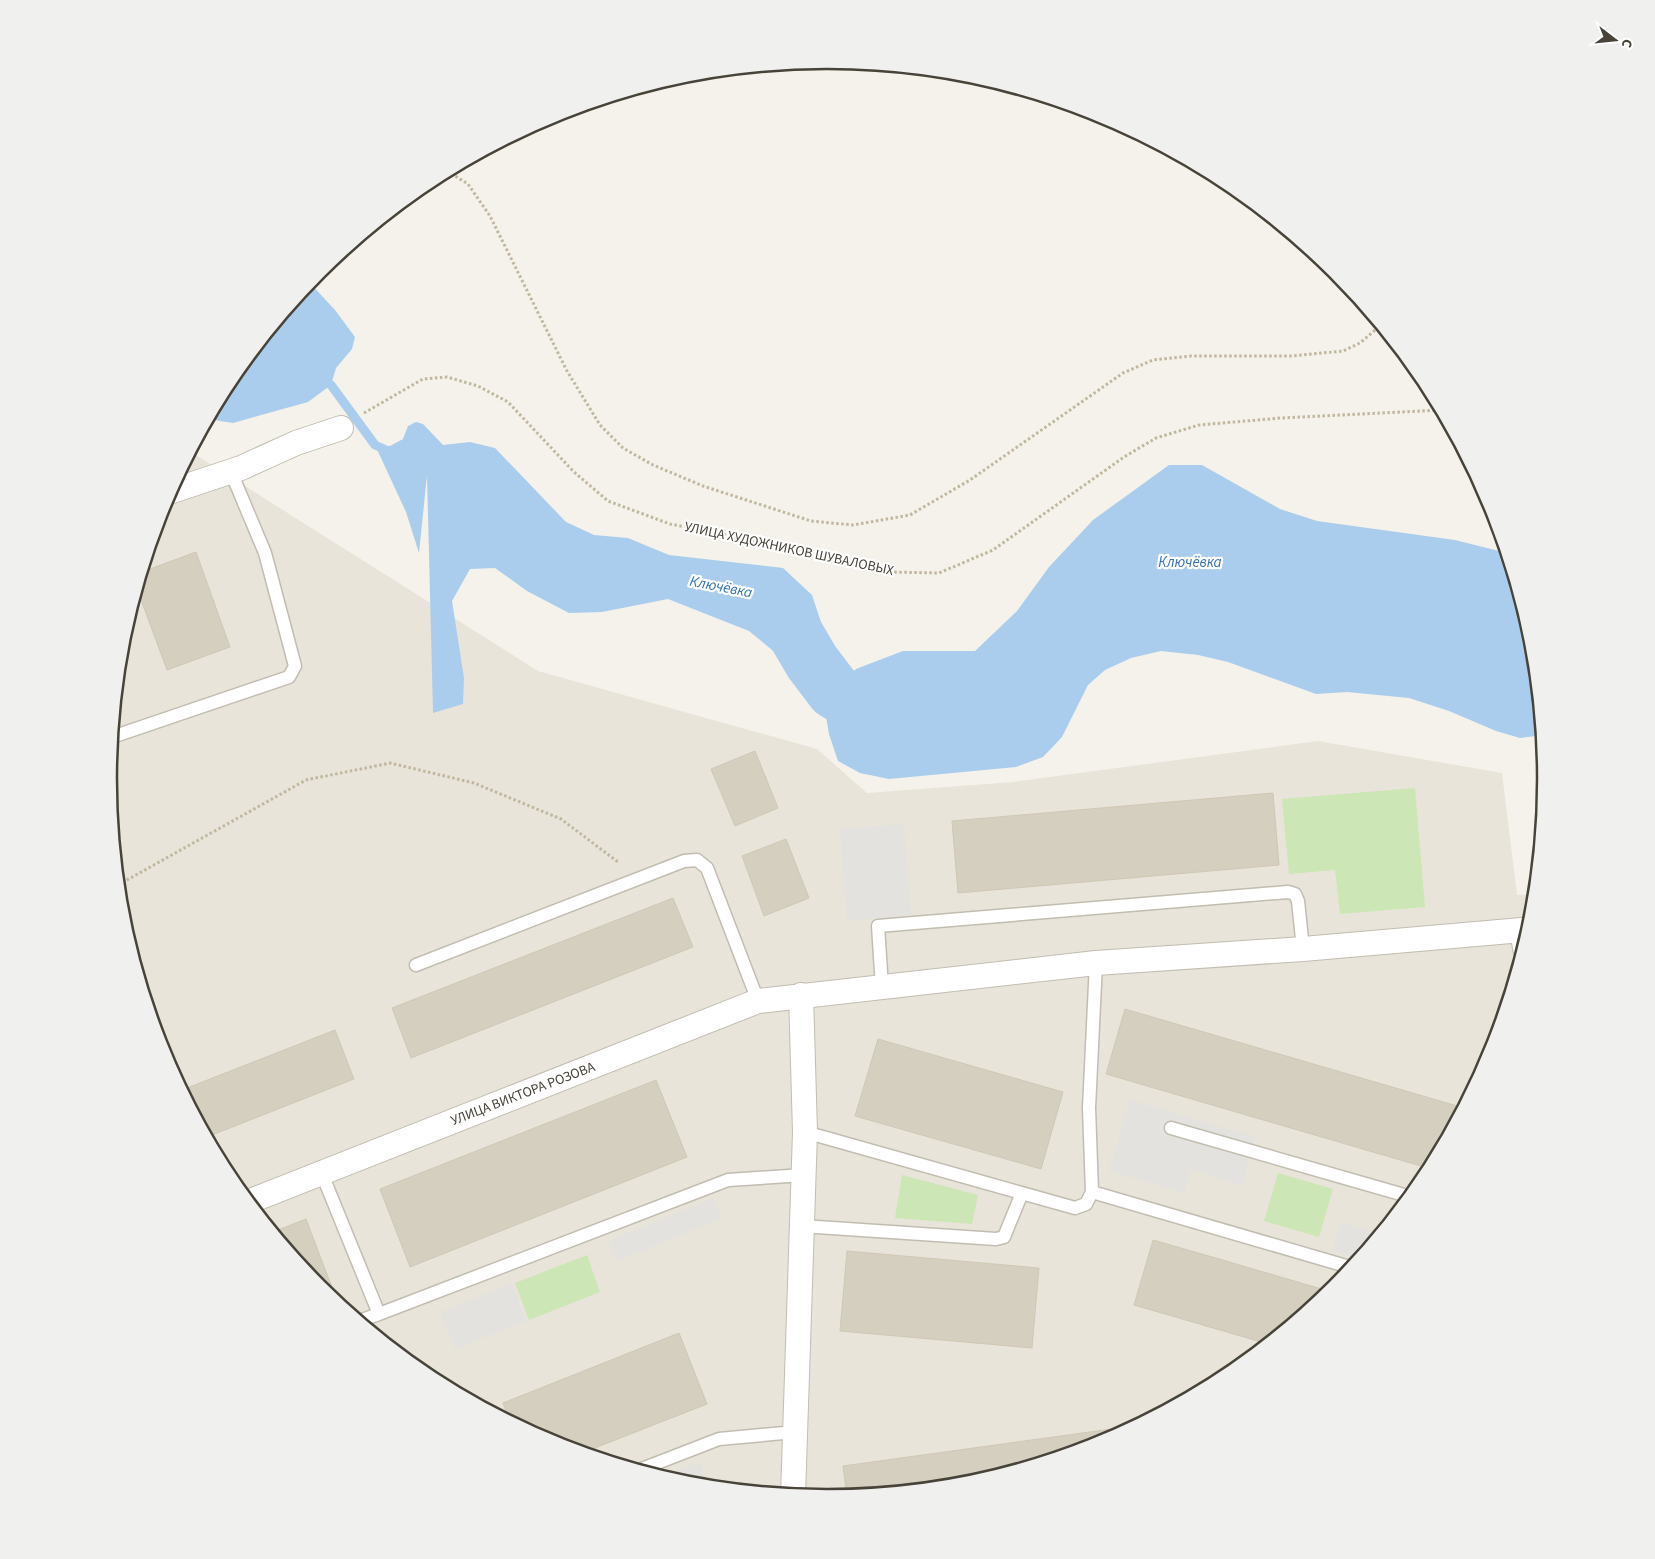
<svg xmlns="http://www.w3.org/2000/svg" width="1655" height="1559" viewBox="0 0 1655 1559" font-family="'Source Sans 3',sans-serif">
	<rect width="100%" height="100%" fill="#f4f2ea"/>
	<!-- residential -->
	<path fill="#e8e4d9" d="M191,452L538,671L817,749L867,793L1013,782L1318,741L1502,773L1517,895L1536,894L1533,920L1492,1055L1426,1179L1336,1288L1227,1378L1103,1444L968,1485L828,1499L687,1485L552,1444L428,1378L319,1288L229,1179L163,1055L122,920L108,779L122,639L163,504Z"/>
	<!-- green -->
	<path fill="#cde6b5" d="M1415,788L1425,907L1340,914L1335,870L1289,874L1282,799Z
		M1278,1173L1333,1189L1319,1237L1264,1221Z
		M902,1175L978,1195L972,1224L895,1218Z
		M587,1255L600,1292L529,1320L515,1283Z"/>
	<!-- parking -->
	<path fill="#e3e2de" d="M904,824L911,915L847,921L840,829Z
		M1130,1100L1256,1137L1242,1185L1191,1170L1184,1193L1109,1171Z
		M713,1198L722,1218L617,1261L608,1241Z
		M1341,1222L1381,1234L1360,1259L1332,1251Z
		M512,1284L526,1321L455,1349L440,1312Z
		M700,1462L709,1485L704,1487L687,1485L661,1477Z"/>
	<!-- water -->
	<path fill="#aacded" d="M309,282L335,310L355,337L352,349L336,368L331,385L308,402L233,423L208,419L229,380Z
		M416,422L423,424L443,445L470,442L495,448L566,522L594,535L628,538L669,555L783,568L812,595L822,625L821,646L812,662L799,666L782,658L749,631L668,599L602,612L569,613L527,591L495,568L470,569L452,601L464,678L463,704L433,713L427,475L419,553L406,512L375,445L390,446L403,439L408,426Z
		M1169,465H1202L1280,509L1317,521L1455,540L1507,553L1533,639L1543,735L1520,738L1496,731L1449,711L1409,698L1347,692L1316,694L1228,662L1198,655L1161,651L1131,658L1105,670L1088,685L1062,737L1043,757L1016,767L889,779L860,773L838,761L829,734L825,711L834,691L856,669L903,651H975L1017,611L1049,567L1093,520Z"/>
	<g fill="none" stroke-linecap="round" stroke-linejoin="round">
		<!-- stream -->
		<path stroke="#aacded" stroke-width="9" d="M322,380L331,385L375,445L384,449"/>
		<!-- river -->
		<path stroke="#aacded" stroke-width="56" d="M768,599L779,606L812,662L834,691L864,709L907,713"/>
	</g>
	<!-- building -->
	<path fill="#d5cfc0" stroke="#d0c7b4" d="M196,552L230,647L167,670L137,589L142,572Z
		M755,751L778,808L735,826L711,769Z
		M1273,793L1279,865L958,893L952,821Z
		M786,839L809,898L764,916L742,856Z
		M673,898L693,947L411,1058L392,1008Z
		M1125,1009L1464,1108L1431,1169L1106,1074Z
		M335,1030L354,1079L207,1137L182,1090Z
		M878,1039L1063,1092L1041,1169L855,1116Z
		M656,1080L687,1157L410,1267L380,1189Z
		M306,1219L333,1290L325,1293L273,1232Z
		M1153,1240L1219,1259L1332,1292L1268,1344L1134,1305Z
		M847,1251L1039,1268L1032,1348L840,1331Z
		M679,1333L707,1404L582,1453L552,1444L510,1422L503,1403Z
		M1133,1426V1428L1103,1444L968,1485L847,1497L843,1466Z"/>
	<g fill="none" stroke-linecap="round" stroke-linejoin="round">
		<defs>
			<path id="service" d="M112,737L289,677L295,666L265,553L231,472
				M416,965L684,861L697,860L707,868L758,1001
				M882,987L878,926L1288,892L1295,894L1298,901L1303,949
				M1171,1128L1411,1197
				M805,1132L1075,1208L1086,1204L1092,1192L1089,1108L1096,963
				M322,1174L379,1314L359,1321
				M1092,1192L1353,1268
				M802,1226L996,1239L1004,1237L1022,1193
				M379,1314L728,1180L804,1175
				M639,1470L719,1439L795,1432"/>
			<path id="minor" d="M169,492L241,468L296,443L341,428
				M248,1202L758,1001L1096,963L1303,949L1522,930L1525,948
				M793,1496L805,1132L801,995"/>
		</defs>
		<!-- service casing -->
		<use href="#service" stroke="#c2bdb0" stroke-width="15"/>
		<!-- minor casing -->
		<use href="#minor" stroke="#c2bdb0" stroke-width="26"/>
		<!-- path -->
		<path stroke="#c1b79f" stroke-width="3" stroke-dasharray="2.5 2.5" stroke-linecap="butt" d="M447,171L468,184L490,216L567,371L600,425L623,448L653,465L703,486L811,521L853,525L910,515L970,480L1123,373L1153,360L1191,356H1292L1343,351L1360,343L1381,325
			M364,413L423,379L447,377L478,386L508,402L574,472L608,501L670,524L738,537L890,572L939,573L993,550L1124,457L1156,438L1199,425L1281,418L1442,410
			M118,885L306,780L390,763L474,783L561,819L618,862"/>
		<!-- service -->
		<use href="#service" stroke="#fff" stroke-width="12"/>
		<!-- minor -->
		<use href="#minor" stroke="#fff" stroke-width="24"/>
	</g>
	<g text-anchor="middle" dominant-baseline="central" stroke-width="4.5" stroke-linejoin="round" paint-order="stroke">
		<!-- street labels -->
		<g font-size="14" fill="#484339" stroke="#fff">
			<text transform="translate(789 549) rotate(12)">УЛИЦА ХУДОЖНИКОВ ШУВАЛОВЫХ</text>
			<text transform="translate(523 1094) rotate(-21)">УЛИЦА ВИКТОРА РОЗОВА</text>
		</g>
		<!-- water labels -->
		<g font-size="15" font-style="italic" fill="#3673b0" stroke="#fff">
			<text x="1190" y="562">Ключёвка</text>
			<text transform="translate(721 587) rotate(11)">Ключёвка</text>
		</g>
	</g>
	<!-- crop -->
	<path d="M0 0H1655V1559H0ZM117 779a710 710 0 1 1 1420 0a710 710 0 1 1-1420 0Z" fill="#f0f0ef" fill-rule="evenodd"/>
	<path fill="none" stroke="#484339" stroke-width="2.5" d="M117 779a710 710 0 1 1 1420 0a710 710 0 1 1-1420 0Z"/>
	<!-- north arrow -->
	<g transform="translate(1615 40) rotate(106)" stroke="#ffffff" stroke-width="4" paint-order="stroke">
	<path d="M0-4L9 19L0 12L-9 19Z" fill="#484339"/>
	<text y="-8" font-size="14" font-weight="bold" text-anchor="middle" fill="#484339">С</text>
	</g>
</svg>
